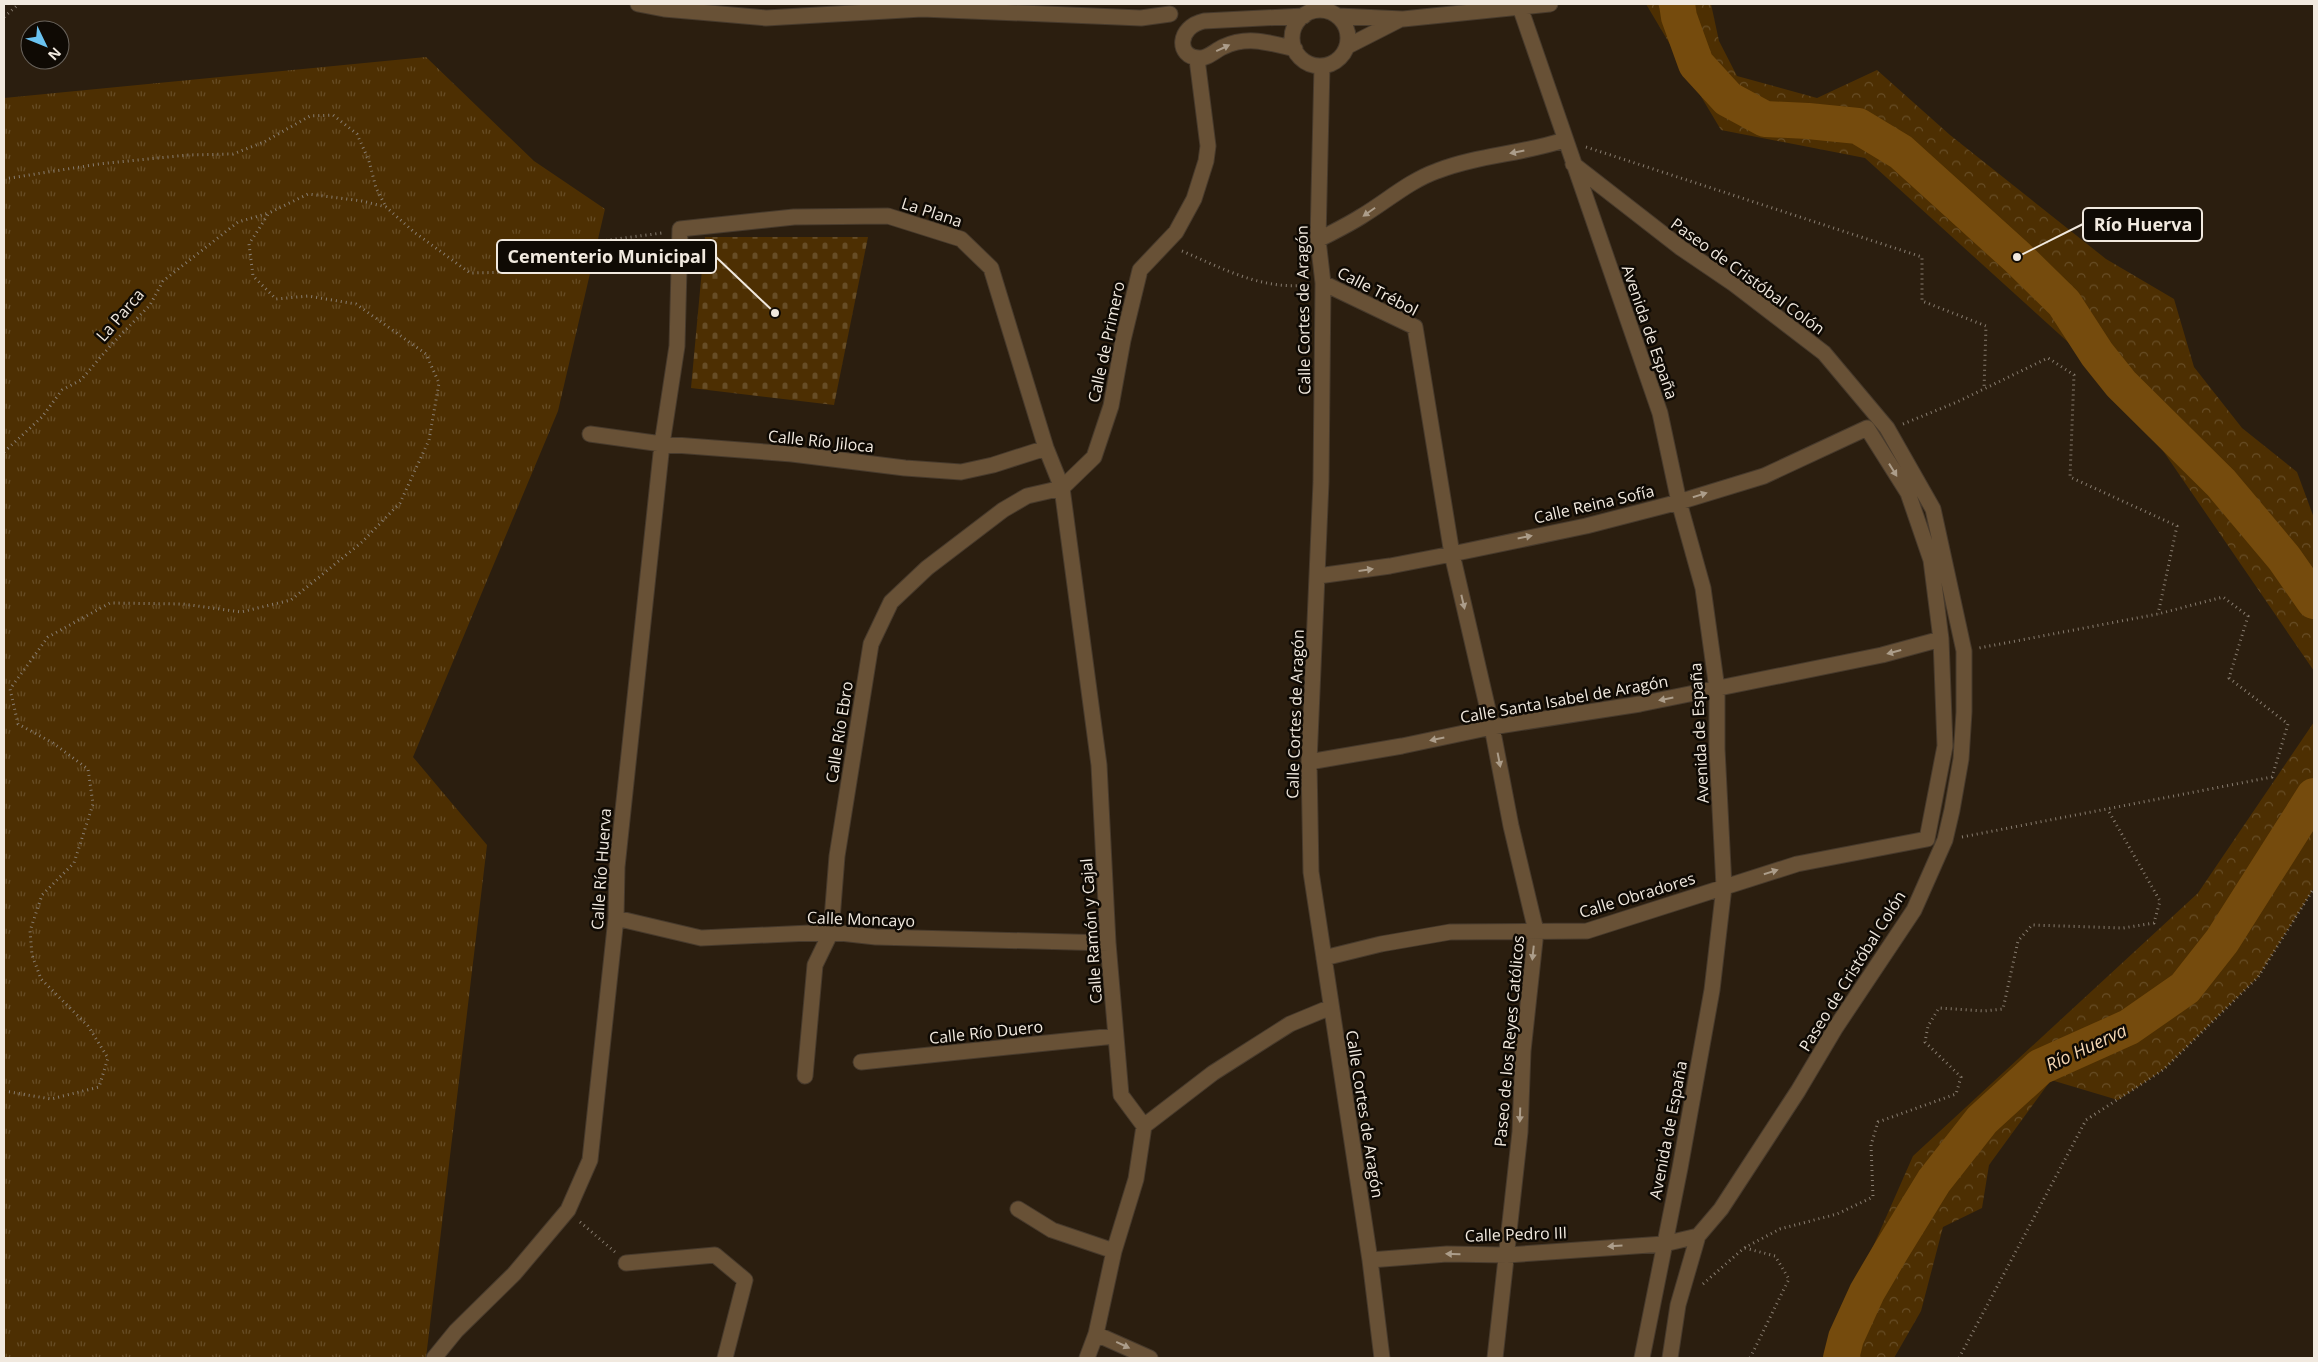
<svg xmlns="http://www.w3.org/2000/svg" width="2318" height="1362" viewBox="0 0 2318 1362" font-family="'Open Sans',sans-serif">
	<defs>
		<pattern id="grass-tufts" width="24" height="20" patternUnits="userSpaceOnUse" patternTransform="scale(1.25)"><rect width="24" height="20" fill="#4d2f02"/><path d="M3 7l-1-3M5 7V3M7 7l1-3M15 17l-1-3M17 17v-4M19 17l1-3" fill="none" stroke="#674d26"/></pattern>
		<pattern id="forest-crowns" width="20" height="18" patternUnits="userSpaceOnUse" patternTransform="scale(1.25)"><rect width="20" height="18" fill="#4d2f02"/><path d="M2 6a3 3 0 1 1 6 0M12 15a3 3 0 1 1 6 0" fill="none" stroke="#674d26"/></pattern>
		<pattern id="cemetery-stones" width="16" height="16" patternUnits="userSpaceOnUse" patternTransform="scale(1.25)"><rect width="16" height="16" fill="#4d2f02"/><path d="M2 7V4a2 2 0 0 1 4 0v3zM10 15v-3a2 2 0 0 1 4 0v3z" fill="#674d26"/></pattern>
	</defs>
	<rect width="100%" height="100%" fill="#2b1e0f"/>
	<!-- grass -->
	<path fill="url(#grass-tufts)" d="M426,57L534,161L605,209L558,411L413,757L487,845L426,1358H4V98Z"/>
	<!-- forest -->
	<path fill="url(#forest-crowns)" d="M1646,4H1711L1719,41L1737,76L1817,98L1877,70L1950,135L2106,259L2174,299L2194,367L2242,428L2297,472L2314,518V671L2122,391L1865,158L1721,130Z
		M2314,722V888L2258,977L2163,1070L2118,1100L2051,1080L1989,1165L1982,1208L1943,1227L1921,1311L1894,1358H1824L1913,1156L2198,893Z"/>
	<!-- cemetery -->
	<path fill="url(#cemetery-stones)" d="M705,237H868L834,405L691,388Z"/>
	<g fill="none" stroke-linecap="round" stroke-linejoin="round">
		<!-- river -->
		<path stroke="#754b0d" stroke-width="36" d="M1677,4L1679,17L1696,64L1728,99L1765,119L1808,121L1858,126L1901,152L2017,257L2064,303L2097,354L2121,384L2221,483L2284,558L2314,601
			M1841,1358L1846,1338L1867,1292L1891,1251L1934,1181L1982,1120L2040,1067L2129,1027L2185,988L2222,941L2314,796"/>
		<defs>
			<path id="minor" d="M638,4L664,9L766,18L922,9L1141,18L1170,14
				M1520,7L1660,413L1679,502L1703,588L1717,689V749L1724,887L1712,990L1680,1168L1642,1358
				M1292 38a28 28 0 1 1 56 0a28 28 0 1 1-56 0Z
				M1338,16L1403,19L1550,4
				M1348,46L1399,20
				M1295,49C1270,43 1248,35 1223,47C1216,50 1207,59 1199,58C1176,57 1177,27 1204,21L1304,16
				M1322,66L1318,240L1323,283L1321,482L1309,762L1311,872L1370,1260L1382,1358
				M1318,240C1333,232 1348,225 1362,216C1387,201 1409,181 1437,171C1478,155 1523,154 1564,140
				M1323,283L1415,327L1452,554L1492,727L1511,826L1536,931L1523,1051L1520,1132L1495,1358
				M590,434L662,444L792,454L905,468L961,472L993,465L1046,448
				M1062,488L1094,457L1111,406L1123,340L1140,270L1176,232L1194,199L1206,161L1208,146L1197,59
				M1318,576L1390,566L1452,554L1586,526L1679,502L1764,476L1867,428L1908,493L1931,560L1941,639L1945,746L1927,839L1797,864L1587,931L1450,932L1381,944L1324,958
				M1309,762L1402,746L1492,727L1640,704L1882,655L1941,639
				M616,918L701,938L831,932L876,937L1108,943
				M861,1062L1115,1036
				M805,1076L815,965L831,932L837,856L871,644L891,602L927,568L1003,510L1027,496L1062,488
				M1144,1126L1213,1073L1290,1024L1331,1007
				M1018,1209L1052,1230L1114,1251
				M1370,1260L1447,1254L1507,1255L1664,1244L1698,1236L1721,1209L1798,1091L1836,1027L1914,910L1945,840L1952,810L1961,759L1964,712V651L1933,509L1887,428L1824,353L1734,284L1681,248L1573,164
				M626,1263L715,1255L745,1280L725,1358
				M1096,1334L1150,1358
				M434,1358L456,1331L514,1274L568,1210L590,1160L616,918L617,867L662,444L677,346L680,229L794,217L888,216L961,239L991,268L1046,448L1062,488L1099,765L1108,943L1121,1095L1144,1126L1136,1179L1114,1251L1096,1334L1087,1358
				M1670,1358L1678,1305L1698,1236"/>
		</defs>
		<!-- minor casing -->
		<use href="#minor" stroke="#473a2c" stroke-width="17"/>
		<!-- path -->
		<path stroke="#887d70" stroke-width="3" stroke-dasharray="1 4" stroke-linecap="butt" d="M4,17L19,4
			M1586,147L1922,257V301L1986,326L1984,389
			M4,179L99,164L187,155L233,154L264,142L310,116L333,115L357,134L369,161L376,188L386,207
			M1182,251C1222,268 1261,290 1306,285
			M1903,424L1957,402L2048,358L2074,375L2070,477L2177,526L2158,614
			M4,452L42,417L62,390L81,380L111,345L150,305L163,281L238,222L269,213
			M1962,837L2272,777L2288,724L2229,678L2248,616L2223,597L2158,614L1979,648
			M4,1091L51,1099L99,1087L108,1058L88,1026L41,979L32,955L30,931L42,895L74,863L93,804L88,769L53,743L18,724L10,689L48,637L110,603L183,604L241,612L291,600L362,542L400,503L429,440L439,383L426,354L356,304L308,296L276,299L253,276L249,244L269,213L308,194L362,201L386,207L414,232L470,273L517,272L571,245L662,233
			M580,1222L615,1252
			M1745,1248L1775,1256L1789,1279L1750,1358
			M1703,1284L1744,1248L1780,1229L1837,1214L1873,1197L1871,1145L1878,1122L1956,1094L1961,1077L1925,1042L1928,1026L1939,1008L1984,1011L2003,1009L2018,941L2032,925L2123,928L2154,923L2160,901L2108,810
			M1959,1358L2086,1120L2163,1070L2258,977L2314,888"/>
		<!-- minor -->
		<use href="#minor" stroke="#685136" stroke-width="15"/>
	</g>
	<!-- one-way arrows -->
	<defs><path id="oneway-solid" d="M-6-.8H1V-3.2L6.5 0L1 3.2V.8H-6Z" transform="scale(1.25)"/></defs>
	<g fill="#ac9d8a">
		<use href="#oneway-solid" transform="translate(1223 48) rotate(-25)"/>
		<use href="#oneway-solid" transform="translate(1517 152) rotate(169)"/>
		<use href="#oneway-solid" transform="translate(1369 212) rotate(145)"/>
		<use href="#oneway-solid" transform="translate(1893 470) rotate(58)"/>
		<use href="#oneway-solid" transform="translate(1700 495) rotate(-17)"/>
		<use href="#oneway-solid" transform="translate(1525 537) rotate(-11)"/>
		<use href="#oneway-solid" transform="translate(1366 570) rotate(-8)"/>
		<use href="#oneway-solid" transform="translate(1463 602) rotate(77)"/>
		<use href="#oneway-solid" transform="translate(1894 652) rotate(165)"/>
		<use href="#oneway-solid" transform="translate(1666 699) rotate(169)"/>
		<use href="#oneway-solid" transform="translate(1437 739) rotate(168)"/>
		<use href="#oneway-solid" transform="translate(1499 760) rotate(79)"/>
		<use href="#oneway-solid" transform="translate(1771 872) rotate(-17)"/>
		<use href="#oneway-solid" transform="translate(1533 953) rotate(96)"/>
		<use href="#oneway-solid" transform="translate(1520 1115) rotate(92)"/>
		<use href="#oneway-solid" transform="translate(1615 1246) rotate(177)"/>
		<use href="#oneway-solid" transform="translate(1453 1254) rotate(-179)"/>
		<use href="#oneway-solid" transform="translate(1123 1345) rotate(25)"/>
	</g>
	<g text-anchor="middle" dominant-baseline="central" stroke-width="5" stroke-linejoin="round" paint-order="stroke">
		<!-- street labels -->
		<g font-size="16" fill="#f1e9df" stroke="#0f0a04">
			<text transform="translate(932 212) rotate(18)">La Plana</text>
			<text transform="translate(1748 276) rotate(36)">Paseo de Cristóbal Colón</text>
			<text transform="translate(1378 291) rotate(27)">Calle Trébol</text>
			<text transform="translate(1303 310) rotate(-91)">Calle Cortes de Aragón</text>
			<text transform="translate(120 315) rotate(-49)">La Parca</text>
			<text transform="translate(1650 332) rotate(71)">Avenida de España</text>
			<text transform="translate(1106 342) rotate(-78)">Calle de Primero</text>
			<text transform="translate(821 441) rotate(6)">Calle Río Jiloca</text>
			<text transform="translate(1594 504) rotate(-13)">Calle Reina Sofía</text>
			<text transform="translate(1564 699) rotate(-10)">Calle Santa Isabel de Aragón</text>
			<text transform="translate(1295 714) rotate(-88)">Calle Cortes de Aragón</text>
			<text transform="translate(839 732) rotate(-81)">Calle Río Ebro</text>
			<text transform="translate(1699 733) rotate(-93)">Avenida de España</text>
			<text transform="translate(601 869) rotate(-86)">Calle Río Huerva</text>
			<text transform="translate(1637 895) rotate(-17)">Calle Obradores</text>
			<text transform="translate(861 919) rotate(2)">Calle Moncayo</text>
			<text transform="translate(1091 931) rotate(-94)">Calle Ramón y Cajal</text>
			<text transform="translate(1852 971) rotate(-58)">Paseo de Cristóbal Colón</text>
			<text transform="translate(986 1032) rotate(-6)">Calle Río Duero</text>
			<text transform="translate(1509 1041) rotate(-85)">Paseo de los Reyes Católicos</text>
			<text transform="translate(1365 1114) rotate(81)">Calle Cortes de Aragón</text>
			<text transform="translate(1668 1130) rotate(-79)">Avenida de España</text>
			<text transform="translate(1516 1234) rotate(-2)">Calle Pedro III</text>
		</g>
		<!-- water labels -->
		<g font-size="18" font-style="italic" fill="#f4d6b3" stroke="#0f0a04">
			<text transform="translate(2086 1047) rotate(-25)">Río Huerva</text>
		</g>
	</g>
	<!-- callouts -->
	<path fill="none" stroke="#f1e9df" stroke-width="2" d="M2017 257L2083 224M775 313L716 257"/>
	<g fill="#f1e9df" stroke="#0f0a04" stroke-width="2">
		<circle cx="2017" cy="257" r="5"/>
		<circle cx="775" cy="313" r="5"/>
	</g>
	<g fill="#0f0a04" stroke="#f1e9df" stroke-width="2">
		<rect x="2083" y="208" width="119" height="33" rx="5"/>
		<rect x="497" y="240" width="219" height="33" rx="5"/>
	</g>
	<g font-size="18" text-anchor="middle" font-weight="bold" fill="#f1e9df">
		<text x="2143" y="231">Río Huerva</text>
		<text x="607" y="263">Cementerio Municipal</text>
	</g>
	<!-- border -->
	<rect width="2318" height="1362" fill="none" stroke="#f1e9df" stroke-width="10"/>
	<!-- north arrow -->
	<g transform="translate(45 45) rotate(133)"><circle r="24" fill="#0f0a04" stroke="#69635c"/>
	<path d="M0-4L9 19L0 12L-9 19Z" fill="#6ac3f1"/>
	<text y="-8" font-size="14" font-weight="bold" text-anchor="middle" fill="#f1e9df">N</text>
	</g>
</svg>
